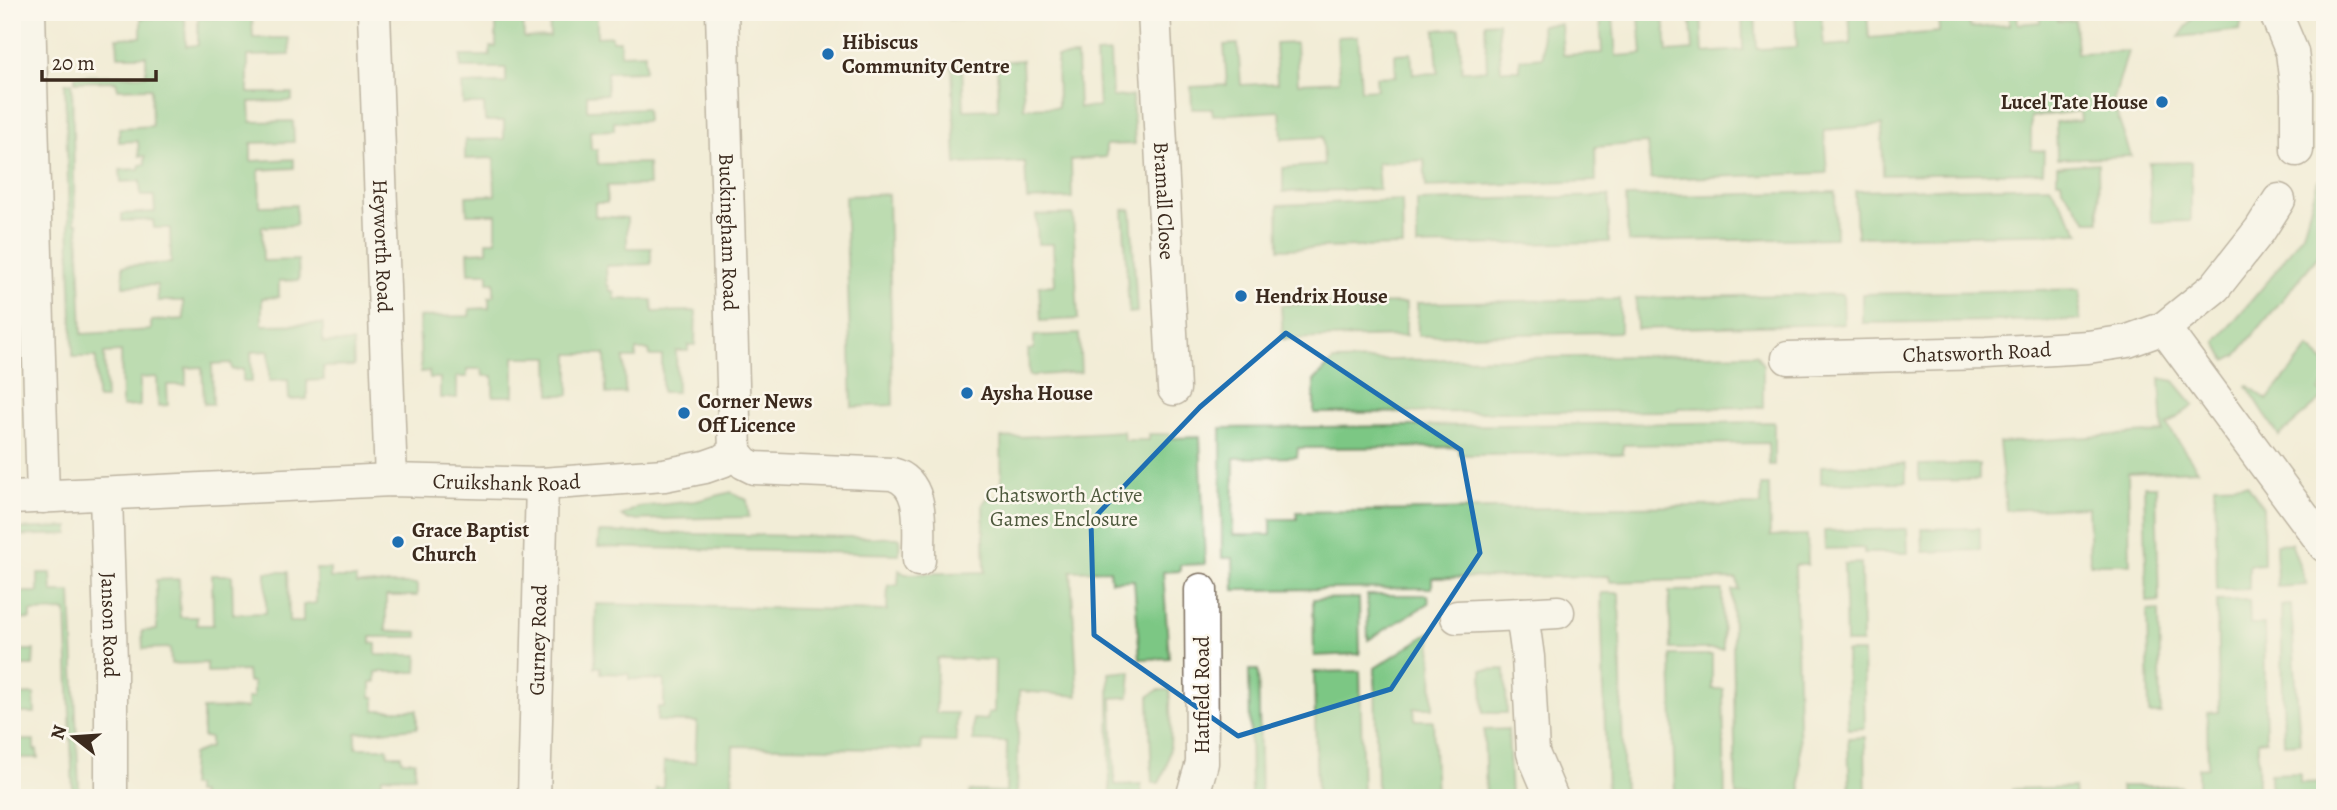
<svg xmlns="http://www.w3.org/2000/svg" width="2337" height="810" viewBox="0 0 2337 810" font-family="Alegreya,serif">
	<rect width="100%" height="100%" fill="#fbf7ec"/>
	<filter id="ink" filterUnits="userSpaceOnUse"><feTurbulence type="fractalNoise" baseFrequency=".0143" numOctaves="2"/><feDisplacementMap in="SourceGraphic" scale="14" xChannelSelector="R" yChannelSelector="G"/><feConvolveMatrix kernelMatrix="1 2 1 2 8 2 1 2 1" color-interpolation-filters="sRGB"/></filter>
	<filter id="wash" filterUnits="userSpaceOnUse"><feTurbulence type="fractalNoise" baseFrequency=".00686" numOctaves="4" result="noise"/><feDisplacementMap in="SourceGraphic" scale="28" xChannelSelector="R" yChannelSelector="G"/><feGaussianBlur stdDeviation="1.57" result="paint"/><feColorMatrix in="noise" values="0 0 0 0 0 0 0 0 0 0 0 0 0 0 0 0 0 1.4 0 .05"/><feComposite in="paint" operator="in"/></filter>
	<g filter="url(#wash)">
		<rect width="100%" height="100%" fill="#f2edd7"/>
		<!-- green -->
		<path fill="#7cc784" stroke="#5c7851" stroke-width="2" d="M523,12L524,38L550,37L549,12H597V37L612,36V41H620L621,54L645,53V71L607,72V94L587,95V110L646,108L647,121L614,122V130L590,131L591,149H597L598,164L648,163L649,185L607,186V203H595V216L627,218V248H651V264L606,266L607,285L609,286L610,291H614L615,299L652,300L653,312L696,311L695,345H688V351H676L677,392H662V356H650L649,350H636V358H624L625,393L606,394L605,354H569V395H550L549,357H514V396H493V376H483L482,369H467V377H457V398H440V378H430L429,371L421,372L419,317L469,316L470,309L489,308V297L494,296V282H488V273H469L468,252L487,251V241H496V214H467L466,196L495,195L494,158L465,159V140L504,139V121H485L484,104H463L462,84L506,83V68H461V56H490V47H496V19H460V13Z
			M950,12H1048L950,19Z
			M1690,12H1701L1703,53L1743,50L1742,12H1755L1757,49L1797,47L1795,12H1821L1824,46L1851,44L1849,12H1867L1869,38L1939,32L1938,12H1968L1970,28L2009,25V12H2017L2018,24L2040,22V12H2057L2058,21L2075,20L2077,53L2128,51L2113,103L2131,156L2057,159L2056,122L2081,121L2080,111L2031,117V150L2044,151L2043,172L1883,175L1882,125L1824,130L1827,173L1651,179L1647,143L1595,147L1596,181L1426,187L1424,160L1377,163L1379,189L1283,192V168L1324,165L1323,137L1282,139L1280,111L1213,115L1212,109H1192L1191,87L1227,85L1224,45L1238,44L1241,85L1277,83L1275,44L1296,43L1298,83L1339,81L1337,37L1358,36L1361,90L1377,89L1376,77L1396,76L1395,54L1411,53L1413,74L1438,73L1435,30L1459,28L1462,71L1487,70L1485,23L1498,22L1501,70H1520V59L1543,57L1541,25L1561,24L1563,55L1602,53L1600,15H1613L1616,56L1642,54L1639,17L1664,15L1667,52L1693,50Z
			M2197,12H2239L2242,17L2240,30L2179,37Z
			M2318,12H2325V72H2318Z
			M141,18H185L186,46L198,45V18H252L253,38H289L290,55L248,56V93H292V101L250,102L251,122L293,121L294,142L251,143V161L294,159V168L259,170L260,206L296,205V225L262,227L263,261L298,260L299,280L279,281V297L262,298V325L323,324V343L353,342L354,366L323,367L324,380L307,381V399L289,400L288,380L269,381V351L251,352L252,382H243V369L232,370L231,363L212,364L213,404H204L202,367L186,368V385H167L168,405L158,406L157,377L140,378V406L122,407L121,352L104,353L106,399H97L96,357H73L65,83H72L75,223H78L82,334L151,330V321L184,319L183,301H158L157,285L123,286V266L171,263L170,228H154L153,220L122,221V214L155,212L154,196H141L140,181L121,182L120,170L139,169L140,165L145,164V156H139L138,141L119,142V128L152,126L151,88L118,89L116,81L75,82V76L146,75V56H118L117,38L141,37Z
			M1110,53L1112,97L1132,96L1135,144L1106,145V157L1071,160L1072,198L1027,200L1025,162L956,164L952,66L962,65L964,110L998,109L997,62L1022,60L1024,108L1058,107L1057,57L1077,56L1079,108L1099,107L1096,54Z
			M2191,162V221L2151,222L2149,163Z
			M2098,163L2099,221H2087L2062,188L2061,181H2057V166Z
			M2325,179V260L2319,255L2236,356L2226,361L2216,342L2269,280L2303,233L2318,180Z
			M2050,186L2080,233L1857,237L1855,191Z
			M1835,192L1836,238L1628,242L1626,197Z
			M888,194L893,405L852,407L845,196Z
			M1609,196V242L1417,246V201Z
			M1402,200L1403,246L1279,249L1278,205Z
			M1131,209L1137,312L1129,313L1123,210Z
			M1073,214L1078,319L1041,321L1039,286L1055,285L1053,244H1038L1036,215Z
			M2080,289V320L1862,323V294Z
			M1843,294L1844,324L1637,329L1636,298Z
			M1620,299V332L1418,336L1417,303Z
			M1406,303V336L1283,339L1281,305Z
			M1079,334L1081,372L1029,376L1028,350L1034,349V336Z
			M2309,348L2325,362V383L2319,391L2325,396L2279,436L2247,386L2248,385L2267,400Z
			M1756,354L1763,365V407L1678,408L1677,411L1314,413V381L1333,361Z
			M2160,378L2174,381L2194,405L2167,425L2198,470L2128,473L2130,564H2090L2088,507L2006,510L1999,443L2163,432Z
			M1774,422V465H1769L1768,443L1623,445V454L1460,455L1459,447L1298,448L1297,457L1234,458L1233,535H1271V519H1297V512L1761,505V485H1769L1770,536L1807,535L1808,565H1795L1801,798L1736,796L1732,590H1739L1737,579L1610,582L1609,576L1432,578V588L1234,590L1233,558H1222L1221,428Z
			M1123,431L1124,440H1149V434H1170L1171,438L1200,437L1205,564L1180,565V571L1163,572L1169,658L1140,659L1134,580L1111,581L1110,570L1071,571L1078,696L1019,691L1017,798H969L970,791L1006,792L1007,742L973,741V719L987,720L988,713L994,712L995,660L937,658L936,713H957L956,742L922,741L921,750L733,746L732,798H656V788H663L664,762H695L697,722L657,721L658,707H664V680L629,679V674L601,673V667H595L596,604L887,611L888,585H898L899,570L905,574L985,572L983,504L987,498L1002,497L1001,438Z
			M1906,464V482L1821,483V466Z
			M1979,464V480L1919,481V465Z
			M2247,484L2263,507L2264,564L2249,565V589L2217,590L2215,485Z
			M2144,486H2156L2159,601L2147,602Z
			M731,492L747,500L749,517L629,520L621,516L638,507L696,501Z
			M69,527V534L12,536V529Z
			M1980,528V550L1923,552L1922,529Z
			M1907,529L1908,553H1864V548L1825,549L1824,531Z
			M599,532L900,538L899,554L598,547Z
			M2291,543L2307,585L2277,587L2276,544Z
			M1861,563L1862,643H1846L1844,564Z
			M316,569H330V578H356V584H417V596H386V631L418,632V637H371V643L376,644V655H418L417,672H376V682H371V697H375V710H417V728L356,733V748H387L388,755H401L402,761H415V776L382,777L381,794L415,795L416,798H200L201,793H195V786H190L192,754L210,747V738L203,737V709L247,708V698H253V682H248L247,671L207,672V663L171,664L170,648L143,649L142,631L157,630L156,580L179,579L180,617H197V625H213L212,575H232L233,614L266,613V572H288L289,622H303V605L316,603Z
			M38,573H51L52,592H71L79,788L77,798H12V740H34V750H37L38,758H13L14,789H38V798L73,796L66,611L31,612V619L13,620L14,650H34L33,666H12V592H38Z
			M1722,590L1723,649H1671L1669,591Z
			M1601,593H1619L1624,798H1607Z
			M1367,595H1428L1429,603L1368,640Z
			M1359,598L1360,654L1314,656L1313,599Z
			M2249,600L2250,624H2264L2266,740L2258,741V798H2198V768L2208,767L2207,713L2219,712L2217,601Z
			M2291,605L2300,743L2284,744L2281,606Z
			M2159,610L2161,714H2149L2147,611Z
			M1431,632L1433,708H1414L1415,720H1433L1436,798H1377L1375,668Z
			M1846,652H1863L1865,728L1848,729Z
			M1671,655H1712V689H1723L1725,798H1675Z
			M1505,669L1507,713H1483L1482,670Z
			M1249,670H1258L1261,798H1251Z
			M1131,671L1129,697L1112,698L1115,785L1141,784L1142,798H1110L1109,673Z
			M1360,671L1363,798H1317L1314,672Z
			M1158,690H1170C1169,721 1176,755 1159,783H1152L1149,699V696Z
			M34,694L35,713H12V695Z
			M1508,729L1511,798H1486L1484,730Z
			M1865,737L1866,798H1850L1848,738Z
			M2300,773V783L2325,782V798H2271L2270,774Z
			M2121,786H2181V798H2122Z
			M2074,787L2075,798H2012V789Z"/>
	</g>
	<g filter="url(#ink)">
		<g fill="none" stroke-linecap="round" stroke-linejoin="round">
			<defs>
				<g id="street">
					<path d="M29,12L43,497"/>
					<path id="s1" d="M374,12L391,480"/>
					<path id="s2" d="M722,12L735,452"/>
					<path id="s3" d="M1154,12L1174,389"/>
					<path d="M2275,12L2292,52L2297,93V150"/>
					<path d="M2164,328L2215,287L2260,230L2279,200"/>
					<path id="s4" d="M1788,358L1986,353L2088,347L2128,341L2164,328L2325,546"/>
					<path id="s5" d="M106,495L111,662V798"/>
					<path id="s6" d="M12,498L391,480L542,484L664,475L705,467L722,461L735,452L744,463L754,468L892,474C927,483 918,532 919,560"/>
					<path d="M1522,614L1558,612"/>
					<path d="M1457,617L1522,614L1528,657L1533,753L1552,798"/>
					<path id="s7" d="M534,798L542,484"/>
					<path d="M1192,798L1202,763L1201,590"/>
				</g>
			</defs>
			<!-- street casing -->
			<use href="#street" stroke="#7b6e5f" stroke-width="35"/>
			<!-- street -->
			<use href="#street" stroke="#fff" stroke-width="32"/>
		</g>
	</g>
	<!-- marked area -->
	<path d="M0 0H2337V810H0ZM1286,333L1461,450L1480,553L1391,689L1238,736L1094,635L1091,521L1200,407Z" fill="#f2edd7" fill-opacity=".55" fill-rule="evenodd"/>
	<path fill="none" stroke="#1f6fb2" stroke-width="5" stroke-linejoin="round" d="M1286,333L1461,450L1480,553L1391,689L1238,736L1094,635L1091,521L1200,407Z"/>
	<!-- markers -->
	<g fill="#1f6fb2" stroke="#fbf7ec" stroke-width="2.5">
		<circle cx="828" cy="54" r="7"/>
		<circle cx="2162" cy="102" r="7"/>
		<circle cx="1241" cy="296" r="7"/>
		<circle cx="967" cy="393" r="7"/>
		<circle cx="684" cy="413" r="7"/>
		<circle cx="398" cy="542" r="7"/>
	</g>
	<g text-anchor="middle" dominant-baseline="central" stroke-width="5" stroke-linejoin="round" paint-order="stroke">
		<!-- poi labels -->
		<g font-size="21" font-weight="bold" fill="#3b2a1e" stroke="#fbf7ec" text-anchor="start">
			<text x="842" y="42">Hibiscus<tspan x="842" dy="24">Community Centre</tspan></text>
			<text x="2148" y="102" text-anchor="end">Lucel Tate House</text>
			<text x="1255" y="296">Hendrix House</text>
			<text x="981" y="393">Aysha House</text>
			<text x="698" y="401">Corner News<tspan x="698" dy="24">Off Licence</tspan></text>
			<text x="412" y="530">Grace Baptist<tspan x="412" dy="24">Church</tspan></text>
		</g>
		<!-- street labels -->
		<g font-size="21" fill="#3b2a1e" stroke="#fbf7ec">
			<text stroke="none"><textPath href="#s3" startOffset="189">Bramall Close</textPath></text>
			<text stroke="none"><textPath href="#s2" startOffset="220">Buckingham Road</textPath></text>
			<text stroke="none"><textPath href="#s1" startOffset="234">Heyworth Road</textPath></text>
			<text stroke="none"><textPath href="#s4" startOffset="189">Chatsworth Road</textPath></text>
			<text stroke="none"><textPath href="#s6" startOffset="495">Cruikshank Road</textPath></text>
			<text stroke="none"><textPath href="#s5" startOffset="130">Janson Road</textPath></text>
			<text stroke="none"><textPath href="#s7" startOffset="158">Gurney Road</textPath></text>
			<text transform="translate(1202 695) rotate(-90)">Hatfield Road</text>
		</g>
		<!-- park labels -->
		<g font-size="21" fill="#4e593d" stroke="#fbf7ec">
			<text x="1064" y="495">Chatsworth Active<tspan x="1064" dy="24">Games Enclosure</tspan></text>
		</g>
	</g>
	<!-- margin -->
	<rect width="2337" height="810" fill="none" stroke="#fbf7ec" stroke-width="42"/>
	<!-- north arrow -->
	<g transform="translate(74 737) rotate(287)" stroke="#fbf7ec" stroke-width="5" paint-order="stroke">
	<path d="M0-5L12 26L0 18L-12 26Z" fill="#3b2a1e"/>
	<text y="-10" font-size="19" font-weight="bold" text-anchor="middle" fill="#3b2a1e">N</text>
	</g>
	<!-- scale -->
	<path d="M42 70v10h114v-10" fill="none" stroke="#3b2a1e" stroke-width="3.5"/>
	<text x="52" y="70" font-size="21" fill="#3b2a1e" stroke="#fbf7ec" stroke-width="5" paint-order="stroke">20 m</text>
</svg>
